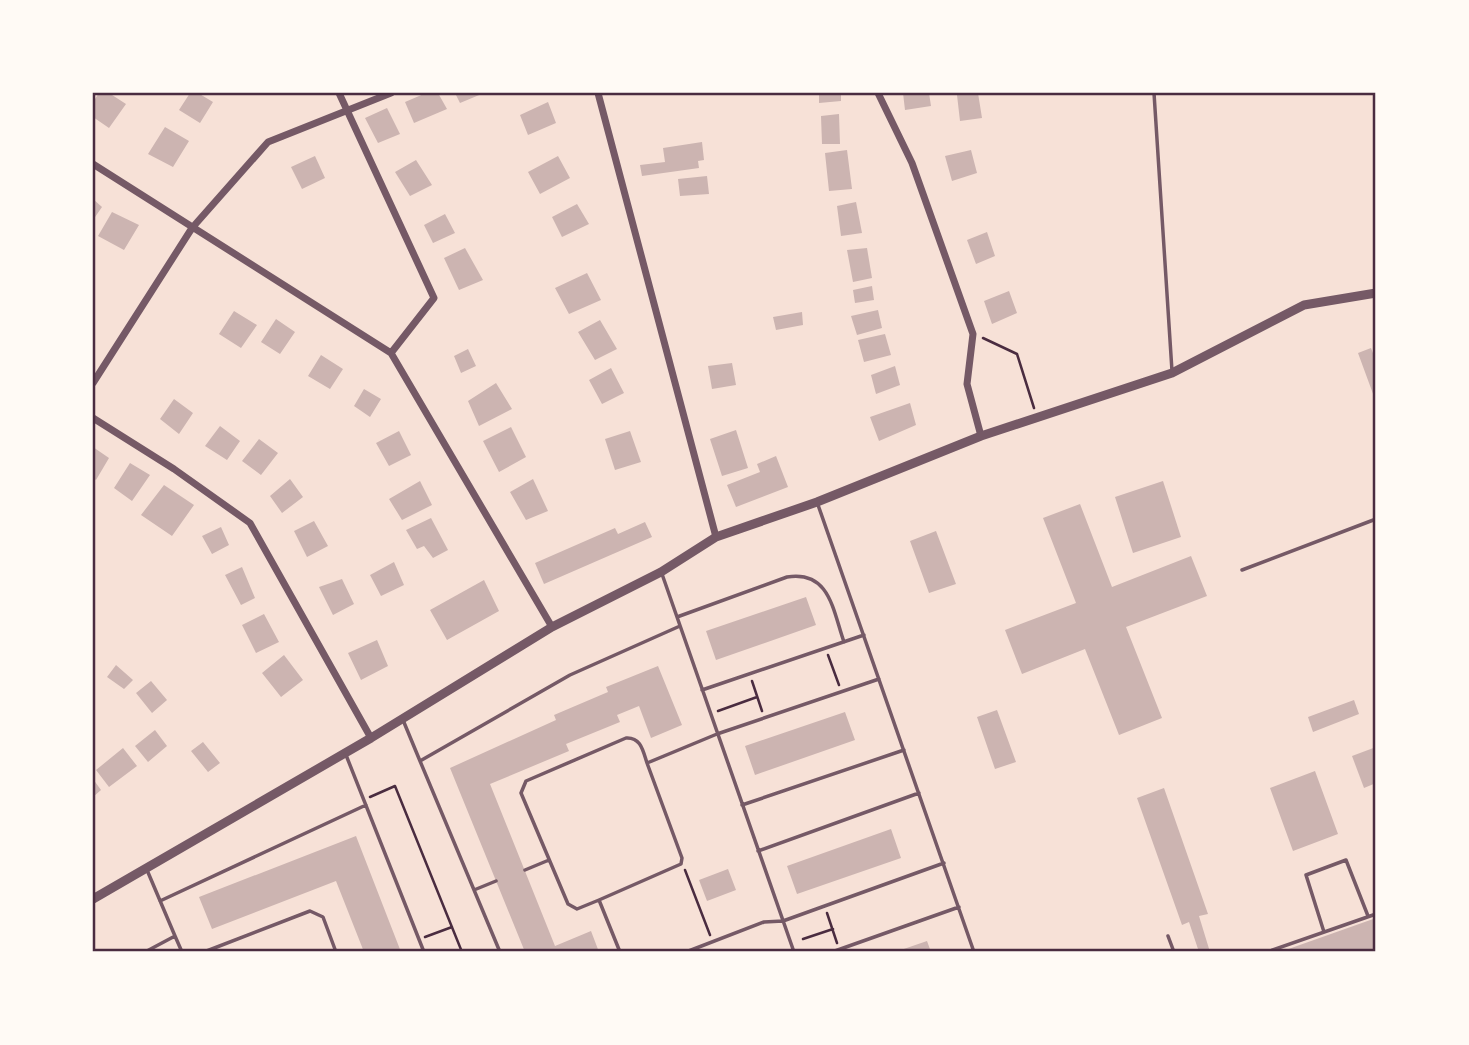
<svg xmlns="http://www.w3.org/2000/svg" width="1469" height="1045" viewBox="0 0 1469 1045" font-family="'Roboto Condensed',sans-serif">
	<rect width="100%" height="100%" fill="#f7e1d7"/>
	<!-- building -->
	<path fill="#ccb4b1" d="M99,93H109L126,104L109,128L93,117V102Z
		M190,93H198L213,102L200,123L179,110Z
		M426,93H438L447,109L414,123L405,102Z
		M455,93H484L460,103Z
		M819,93H841V101L819,103Z
		M903,93H929L931,106L905,110Z
		M978,93L982,118L960,121L957,95Z
		M548,102L556,123L528,135L520,115Z
		M387,108L400,134L378,143L365,118Z
		M839,114L840,144H822L821,116Z
		M165,127L189,141L173,167L148,154Z
		M702,142L704,160L698,161L699,168L642,176L640,165L665,162L663,148Z
		M847,150L852,189L829,191L825,153Z
		M971,150L977,173L952,181L945,156Z
		M315,156L325,178L302,189L291,167Z
		M558,156L570,178L540,194L528,172Z
		M416,160L432,185L410,196L395,172Z
		M707,176L709,194L680,196L678,179Z
		M93,199L102,207L93,220Z
		M856,202L862,233L841,236L837,206Z
		M577,204L589,224L562,237L552,217Z
		M112,212L139,225L124,250L98,236Z
		M445,214L455,233L433,243L424,225Z
		M987,232L995,256L976,264L967,240Z
		M465,248L483,280L459,290L444,258Z
		M867,248L872,278L853,282L847,250Z
		M587,273L601,300L569,314L555,288Z
		M872,286L874,300L855,303L853,290Z
		M1009,291L1017,313L992,324L984,301Z
		M878,310L882,328L857,335L851,316Z
		M234,311L257,325L241,348L219,334Z
		M802,312L803,325L776,330L773,317Z
		M276,319L295,332L280,354L261,342Z
		M600,320L617,349L595,360L578,332Z
		M885,334L891,355L864,362L858,340Z
		M1371,348L1376,361V402L1358,353Z
		M468,349L476,366L461,373L454,356Z
		M321,355L343,369L330,389L308,376Z
		M732,363L736,385L712,389L708,366Z
		M895,366L900,385L876,394L871,375Z
		M611,368L624,393L602,404L589,380Z
		M496,383L512,409L479,426L468,401Z
		M364,389L381,399L370,417L354,406Z
		M174,399L193,413L179,434L160,419Z
		M910,403L916,425L879,441L870,417Z
		M220,426L240,441L227,460L205,446Z
		M511,427L526,457L499,472L483,441Z
		M736,430L748,468L722,476L710,439Z
		M399,431L411,455L389,466L376,443Z
		M630,431L641,462L615,470L605,439Z
		M259,439L278,453L261,475L242,461Z
		M93,447L109,458L96,480L93,478Z
		M776,456L788,487L736,507L727,485L760,472L757,464Z
		M130,463L150,475L132,501L114,488Z
		M290,479L303,497L282,513L270,496Z
		M533,479L548,511L526,520L510,492Z
		M420,481L432,505L402,520L389,499Z
		M1163,481L1181,537L1133,553L1115,497Z
		M164,485L194,505L172,536L141,515Z
		M1080,504L1112,587L1191,556L1207,596L1126,627L1162,718L1119,735L1085,649L1022,674L1005,630L1076,603L1043,518Z
		M431,518L448,550L433,558L424,546L417,549L406,530Z
		M314,521L328,546L307,557L294,531Z
		M645,522L652,537L544,584L535,563L615,528L618,534Z
		M221,527L229,545L212,554L202,536Z
		M936,531L956,584L929,593L910,541Z
		M394,562L404,585L381,596L370,575Z
		M242,567L255,598L241,605L225,575Z
		M342,579L354,604L333,615L319,587Z
		M484,580L499,611L447,640L430,610Z
		M806,597L816,625L716,660L706,631Z
		M264,614L279,642L256,653L242,625Z
		M377,640L388,666L361,680L348,653Z
		M284,655L303,680L281,697L262,673Z
		M116,665L133,680L124,689L107,677Z
		M658,666L682,725L651,738L639,706L617,715L620,722L566,744L569,751L490,784L555,946L591,931L599,952H525L450,768L556,720L554,715L608,692L606,687Z
		M151,681L167,700L152,713L136,693Z
		M1354,700L1359,714L1313,732L1308,717Z
		M997,710L1016,762L995,769L977,717Z
		M845,712L855,740L755,775L745,746Z
		M155,730L167,746L148,762L135,746Z
		M203,742L220,763L208,772L191,751Z
		M1376,747V783L1364,788L1352,756Z
		M123,748L137,766L109,787L96,770Z
		M1315,771L1338,834L1293,851L1270,788Z
		M93,779L101,790L93,797Z
		M1164,788L1208,914L1199,916L1210,952H1199L1189,922L1182,925L1137,798Z
		M891,829L901,858L797,894L787,866Z
		M356,836L401,952H364L336,881L212,929L199,897Z
		M728,869L736,890L707,901L699,880Z
		M1376,918V952H1280Z
		M927,941L931,952H895Z"/>
	<g fill="none" stroke-linecap="round" stroke-linejoin="round">
		<!-- path -->
		<path stroke="#4a2c40" stroke-width="2.5" d="M983,338L1017,354L1034,408
			M828,655L839,685
			M752,681L762,711
			M718,711L757,697
			M370,797L395,786L462,952
			M685,870L710,935
			M827,913L837,943
			M425,937L452,927
			M803,939L833,929"/>
		<!-- service -->
		<path stroke="#755966" stroke-width="3.5" d="M1154,93L1172,371
			M817,502L974,952
			M1242,570L1376,519
			M662,574L794,952
			M677,617L787,577C830,570 833,611 844,642
			M702,690L864,635
			M403,720L420,761L570,675L680,626
			M346,755L424,952
			M420,761L500,952
			M742,805L904,750
			M758,851L919,793
			M525,870L549,860
			M474,890L496,881
			M599,900L681,864L682,858L647,763L717,734L879,679
			M160,901L366,805
			M1324,932L1306,875L1346,860L1368,916
			M175,936L182,952
			M1168,936L1174,952
			M145,952L175,936L147,870
			M204,952L310,911L323,917L336,952
			M620,952L599,900L577,909L568,904L521,793L526,781L626,738C641,737 643,751 647,763
			M686,952L764,922L783,921L944,863
			M832,952L959,907
			M1267,952L1376,914"/>
		<!-- minor -->
		<path stroke="#755966" stroke-width="7" d="M339,93L434,298L391,353
			M598,93L716,537
			M878,93L912,163L973,334L967,384L981,436
			M93,164L391,353L552,627
			M93,383L192,228L268,142L391,93
			M93,418L174,469L250,523L371,738"/>
		<!-- tertiary -->
		<path stroke="#755966" stroke-width="9" d="M93,899L371,738L552,627L661,572L716,537L817,502L981,436L1172,373L1304,305L1376,293"/>
	</g>
	<!-- border -->
	<rect width="1469" height="1045" fill="none" stroke="#fffaf5" stroke-width="189"/>
	<rect x="94" y="94" width="1280" height="856" fill="none" stroke="#4a2c40" stroke-width="2.5"/>
</svg>
